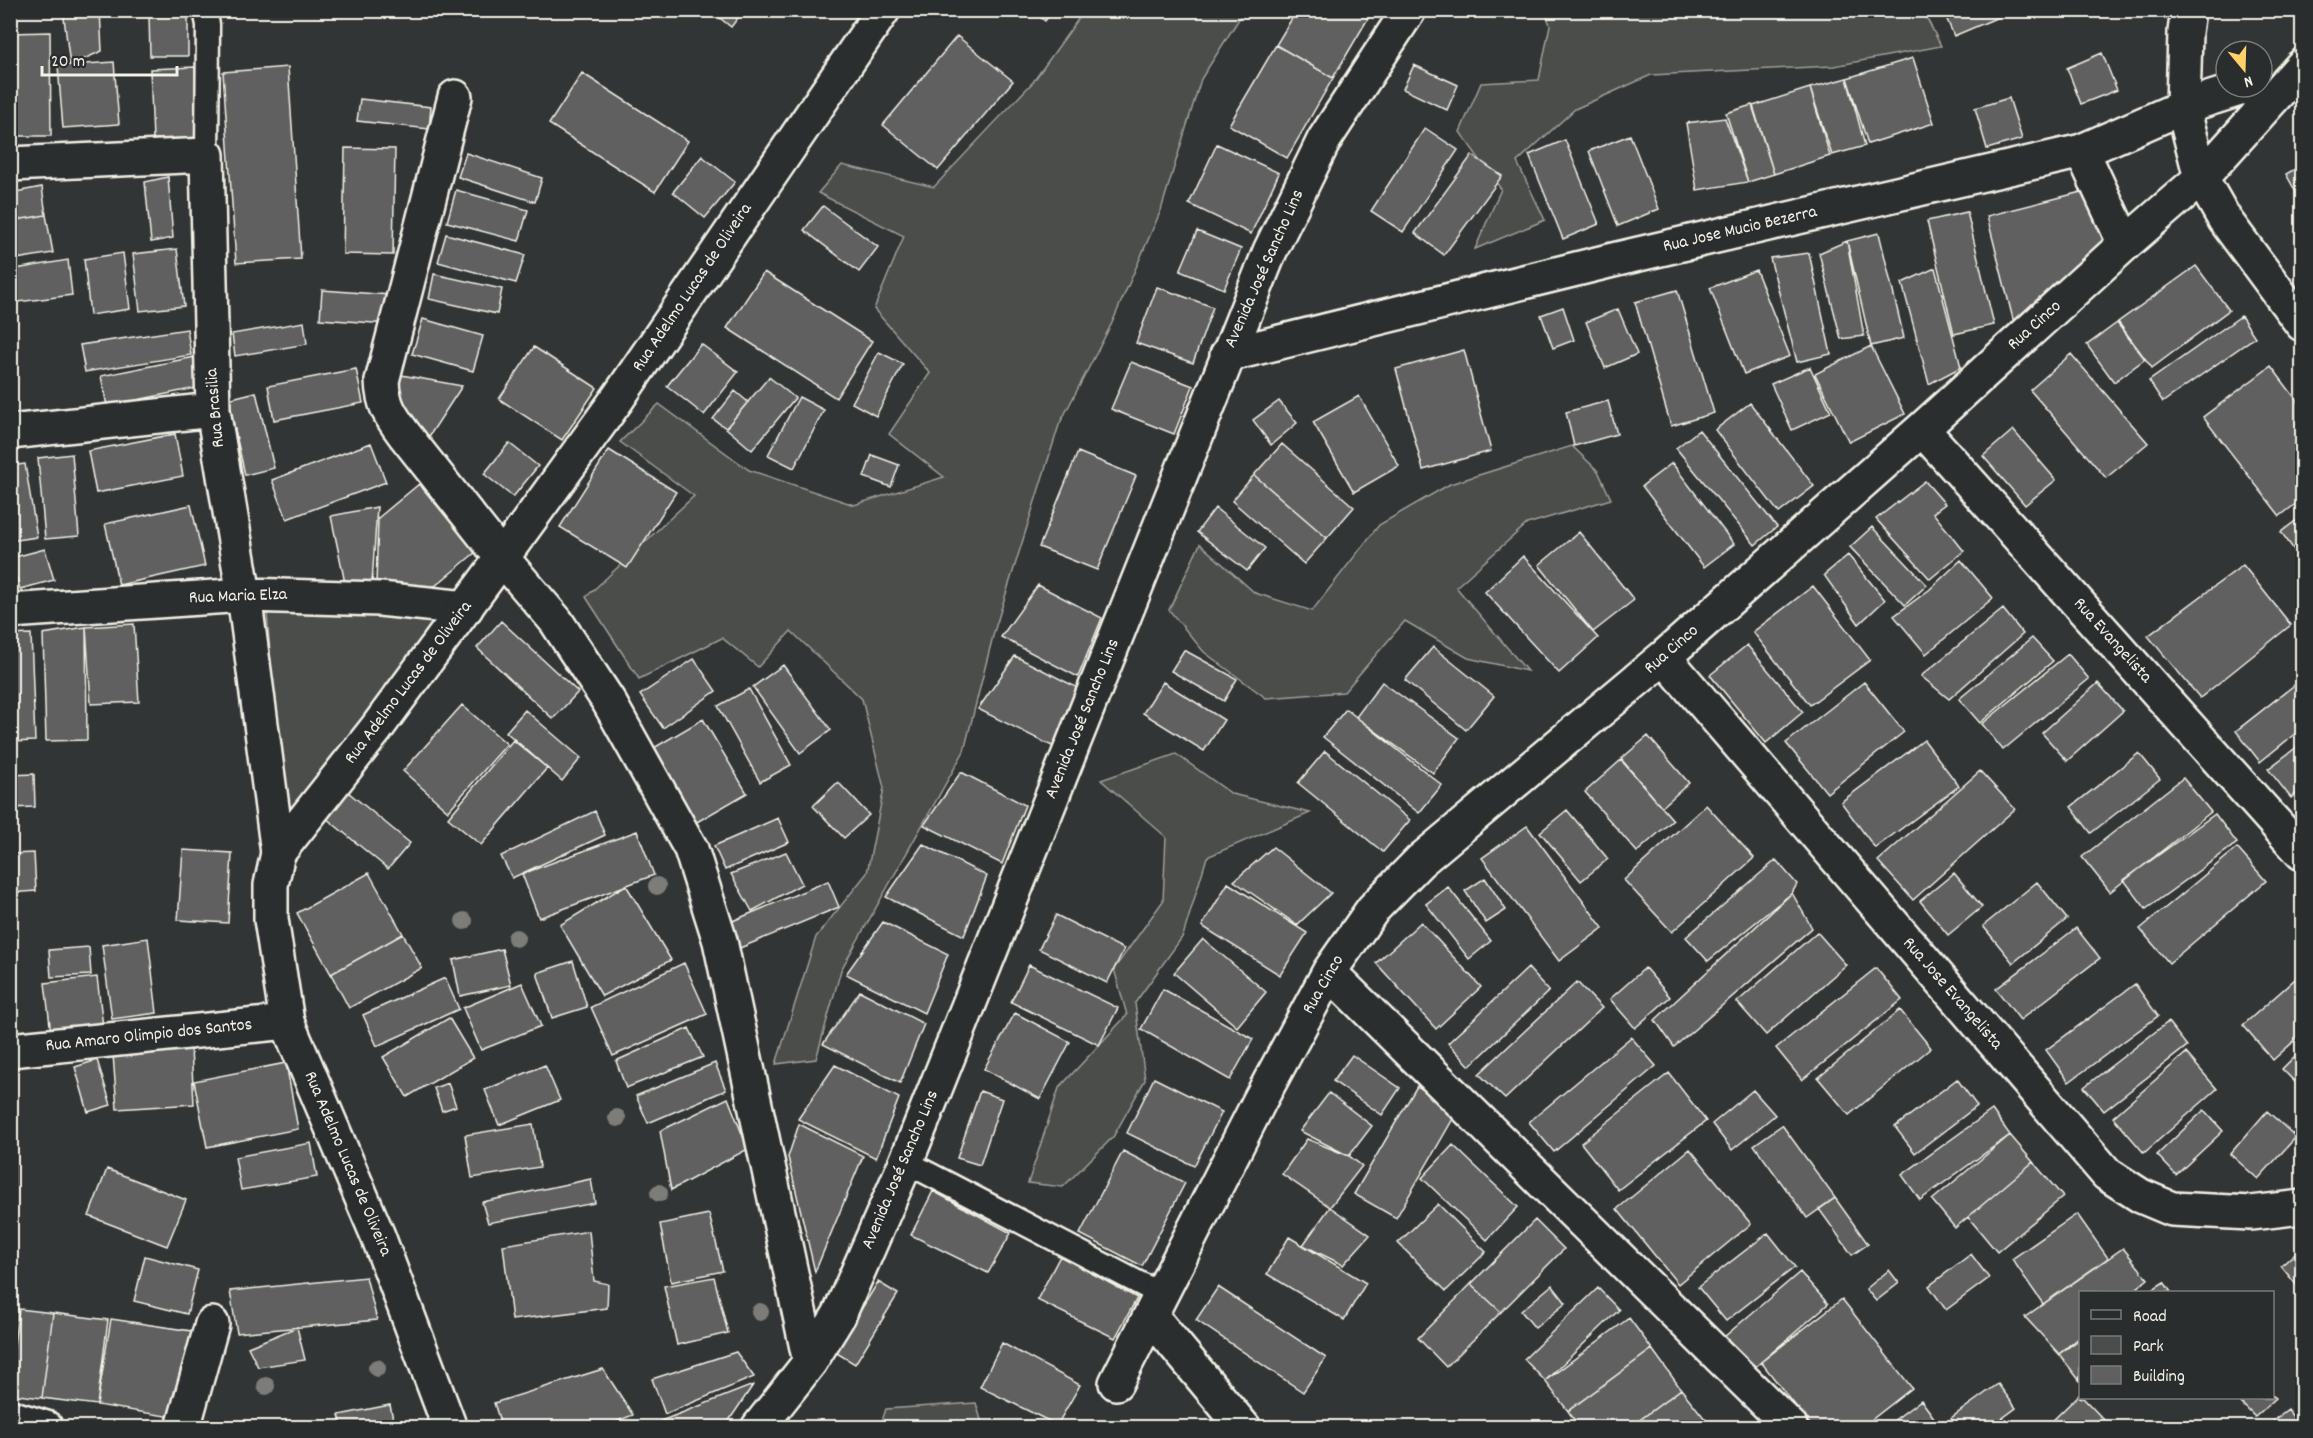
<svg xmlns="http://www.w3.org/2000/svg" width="2313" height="1438" viewBox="0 0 2313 1438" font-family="Dekko,sans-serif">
	<rect width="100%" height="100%" fill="#323535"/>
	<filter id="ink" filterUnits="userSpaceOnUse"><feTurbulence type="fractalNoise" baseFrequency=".0167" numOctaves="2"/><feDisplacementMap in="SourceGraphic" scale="12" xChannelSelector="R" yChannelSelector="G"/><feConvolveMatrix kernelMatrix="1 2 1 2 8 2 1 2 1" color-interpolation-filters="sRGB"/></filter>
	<g filter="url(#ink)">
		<!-- green -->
		<path fill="#4b4d4c" stroke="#a09f9a" stroke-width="1.5" d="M1084,11H1244L1201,79L1161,210L1112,323L1059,425L994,632L964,751L841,970L816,1059L776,1064L816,937L867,873L884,788L862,699L791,631L758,667L722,638L639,679L586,597L694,496L620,442L659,404L749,470L854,505L944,477L889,434L930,373L874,309L904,236L818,193L842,165L934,187L1033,82Z
			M1545,11H1923L1941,46L1834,66L1651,75L1575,109L1517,162L1545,220L1475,249L1501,189L1460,132L1481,83L1539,80L1550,25Z
			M1572,446L1598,471L1611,499L1527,524L1456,587L1527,671L1468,658L1405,621L1344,692L1266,698L1204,652L1169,610L1200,544L1255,593L1312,611L1379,525L1450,484Z
			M266,599L458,610L284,840Z
			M1176,754L1232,794L1310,813L1207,857L1183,936L1135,1003L1145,1080L1113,1137L1063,1187L1028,1183L1059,1088L1127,1015L1114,969L1163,901L1166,837L1101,780Z
			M976,1403L983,1427H880L886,1409Z"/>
		<!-- building -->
		<path fill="#5f605f" stroke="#f4f1e8" stroke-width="1.5" d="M63,10H100L102,51L70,65Z
			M710,10H744L731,27Z
			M1031,10H1053L1045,21Z
			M1297,10H1373L1333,78L1276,45Z
			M1943,10H2015L1954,36Z
			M188,14V56H150L149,15Z
			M50,32L51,136H10V33Z
			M957,36L1013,81L938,170L883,125Z
			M1276,45L1333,78L1287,158L1229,125Z
			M2102,53L2117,90L2081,104L2067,68Z
			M1913,58L1934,123L1868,144L1847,78Z
			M114,62L119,124L63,128L58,66Z
			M1414,65L1458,85L1447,110L1403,89Z
			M195,67L199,138L153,139L150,69Z
			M288,67L301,259L236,263L223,72Z
			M582,73L688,141L655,192L549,124Z
			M1847,78L1865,146L1832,155L1810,88Z
			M1810,88L1830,156L1774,174L1753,106Z
			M2009,98L2022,139L1987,149L1975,108Z
			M360,99L431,107L429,129L357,121Z
			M1752,105L1774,174L1748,182L1726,113Z
			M1725,118L1748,182L1697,190L1686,123Z
			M1425,128L1458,150L1403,232L1371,211Z
			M1630,135L1659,209L1618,226L1589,151Z
			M1565,140L1599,224L1563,239L1529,155Z
			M1217,144L1279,173L1251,234L1189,204Z
			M345,148L395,149L393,255L343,254Z
			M466,153L542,178L535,202L458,177Z
			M1472,155L1502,176L1444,255L1415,233Z
			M702,156L735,182L705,218L673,192Z
			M2302,165V203L2286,174Z
			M168,177L173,238L151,242L145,182Z
			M42,187L46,215L10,221V193Z
			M456,190L528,210L519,241L447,222Z
			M2085,191L2103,241L2014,323L1987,216Z
			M823,206L878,247L859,272L804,230Z
			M1967,212L1994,325L1954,334L1927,221Z
			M46,215L53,253L10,260V221Z
			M1197,231L1241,249L1224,289L1180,271Z
			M1879,233L1904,338L1871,346L1847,241Z
			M446,234L525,255L516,283L438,262Z
			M1847,241L1864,336L1841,339L1819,253Z
			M177,249L184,306L140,311L133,254Z
			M123,253L130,309L90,315L84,259Z
			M1809,253L1831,354L1797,362L1770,258Z
			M68,260L72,295L10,303V270Z
			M2196,266L2229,310L2152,368L2118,322Z
			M1935,268L1961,367L1929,384L1902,283Z
			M1756,270L1790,356L1744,374L1710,288Z
			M764,272L872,341L836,398L727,328Z
			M434,274L502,289L497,314L429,299Z
			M1157,287L1213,307L1193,363L1136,343Z
			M322,290L390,295L387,324L320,319Z
			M1677,290L1714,413L1671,426L1635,302Z
			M1563,307L1574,340L1553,348L1541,315Z
			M1618,309L1637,354L1605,368L1586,322Z
			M2241,316L2255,337L2163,402L2149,381Z
			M423,319L483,336L473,371L412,354Z
			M304,322L307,344L235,356L232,334Z
			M2117,323L2145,359L2114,382L2087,345Z
			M187,329L191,355L85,372L80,345Z
			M701,344L738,372L704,415L667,386Z
			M1871,346L1905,414L1849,442L1815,374Z
			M534,347L597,388L562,440L499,399Z
			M1464,350L1491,451L1423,470L1396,369Z
			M879,352L903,364L876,416L852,403Z
			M2071,354L2148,443L2106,478L2030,390Z
			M195,357L201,387L107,406L101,376Z
			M1131,362L1193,386L1174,434L1111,409Z
			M2271,366L2302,407V499L2280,516L2203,417Z
			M1810,367L1831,412L1792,430L1771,384Z
			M356,369L363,403L274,420L268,386Z
			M396,374L462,386L426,441L404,415Z
			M769,377L795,398L752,450L726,428Z
			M735,391L748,402L726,428L713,419Z
			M256,392L274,468L245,475L228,399Z
			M1359,396L1399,466L1354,492L1313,422Z
			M799,397L824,410L794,468L768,455Z
			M1279,401L1297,423L1271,445L1253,420Z
			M1608,401L1617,434L1574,446L1566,412Z
			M1750,403L1814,486L1779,513L1715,430Z
			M1699,430L1777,527L1755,545L1676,448Z
			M2013,430L2056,480L2025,505L1983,456Z
			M175,434L183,476L96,493L88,451Z
			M371,443L386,482L287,519L272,480Z
			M509,443L538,466L513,497L484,474Z
			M1282,444L1354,507L1327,538L1254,475Z
			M609,450L676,492L627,568L560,527Z
			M1078,452L1136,476L1097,570L1039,547Z
			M72,454L79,536L45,539L38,458Z
			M872,455L899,465L891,487L864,477Z
			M1672,463L1734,544L1704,567L1642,486Z
			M25,464L37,537L10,541V466Z
			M1254,475L1327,538L1304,564L1232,501Z
			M1925,481L1945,504L1933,513L1964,551L1930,579L1876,519Z
			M419,484L476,552L435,586L376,584L378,518Z
			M191,505L205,566L119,585L105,524Z
			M377,507L372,583H345L331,516Z
			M1215,508L1265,548L1247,571L1197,532Z
			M2302,516V561L2281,532Z
			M1872,527L1927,585L1905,605L1850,547Z
			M1579,532L1634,600L1593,632L1539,565Z
			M45,549L54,580L20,589L11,558Z
			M1848,555L1885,600L1859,624L1824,575Z
			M1523,556L1598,638L1559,673L1485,592Z
			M1961,560L1993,598L1926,654L1894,616L1929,590Z
			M2243,565L2291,625L2200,698L2148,636Z
			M1038,585L1102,618L1078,677L1001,637Z
			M1813,586L1870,660L1810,705L1753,632Z
			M2003,609L2023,634L1949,699L1921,676Z
			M501,621L578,692L553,719L477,648Z
			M134,624L139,702L91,704L86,627Z
			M86,627L87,740L46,741L43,634Z
			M31,634L35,741L11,742L10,635Z
			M2032,638L2053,661L1980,723L1959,699Z
			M1747,645L1803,712L1766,743L1710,675Z
			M1433,647L1494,696L1466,730L1405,680Z
			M1184,650L1237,679L1224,701L1171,671Z
			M2068,654L2089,679L2003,750L1982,724Z
			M1015,656L1080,689L1056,748L978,709Z
			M694,659L716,691L663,728L640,695Z
			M783,665L831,730L800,753L753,687Z
			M2302,679V728L2260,762L2236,731Z
			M1163,682L1224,720L1204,751L1143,713Z
			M1382,682L1459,738L1433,773L1356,717Z
			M1864,682L1904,732L1827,793L1786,743Z
			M2098,683L2123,711L2067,761L2042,733Z
			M749,689L791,765L760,782L718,706Z
			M462,705L507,744L448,811L403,771Z
			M1346,709L1442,785L1419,813L1323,737Z
			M525,710L581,758L562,781L506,732Z
			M703,719L747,793L690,826L647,752Z
			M1648,736L1689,783L1662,807L1621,759Z
			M513,740L547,768L481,845L448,818Z
			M1924,740L1959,786L1875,848L1841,802Z
			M2302,743V789L2291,798L2268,769Z
			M1325,751L1410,820L1383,852L1298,783Z
			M2139,753L2160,779L2091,833L2071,807Z
			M1621,760L1673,820L1637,852L1585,792Z
			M1980,771L2015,809L1913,900L1878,861Z
			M961,772L1025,805L1002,864L924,825Z
			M34,774L35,807L10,808V775Z
			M2183,778L2211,812L2110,892L2082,857Z
			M838,782L869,815L844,838L813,806Z
			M348,792L410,843L388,869L326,818Z
			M1706,805L1754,858L1672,932L1624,880Z
			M1567,810L1608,859L1581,881L1540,832Z
			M595,811L605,835L512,878L501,856Z
			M2215,814L2237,843L2146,909L2124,880Z
			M778,818L789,842L725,870L714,846Z
			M1527,826L1603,928L1559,961L1482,858Z
			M637,831L654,875L539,918L522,874Z
			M923,844L987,876L964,936L886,897Z
			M1273,847L1331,893L1297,925L1234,881Z
			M2237,848L2266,881L2169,963L2140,929Z
			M183,850L232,853L228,923L178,920Z
			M786,852L802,884L752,911L731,874Z
			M34,853L36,891L10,893V854Z
			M1776,860L1797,884L1792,893L1708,961L1686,937Z
			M369,873L403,934L331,974L297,913Z
			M1954,873L1982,907L1948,935L1920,901Z
			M1485,878L1506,910L1486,923L1465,891Z
			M828,881L839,907L740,948L730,922Z
			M2037,882L2067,919L2013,963L1983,926Z
			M1228,883L1307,933L1280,975L1202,926Z
			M626,885L671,960L602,996L560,925Z
			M1448,887L1491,941L1469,959L1426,904Z
			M1792,893L1812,928L1674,1047L1655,1020Z
			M1056,915L1124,949L1107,983L1039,949Z
			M883,922L948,954L924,1013L846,974Z
			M1421,922L1481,987L1436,1029L1376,963Z
			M2076,928L2100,958L2020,1020L1996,989Z
			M1817,932L1846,965L1766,1035L1737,1002Z
			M403,934L422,968L349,1008L331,974Z
			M148,938L157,1013L112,1019L102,945Z
			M1203,939L1266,992L1237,1027L1174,973Z
			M89,947L91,975L51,977L49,950Z
			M502,949L511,985L460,996L453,960Z
			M573,961L587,1007L552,1018L537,973Z
			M684,963L707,1014L613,1056L591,1007Z
			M1029,965L1118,1008L1099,1045L1011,1002Z
			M1528,968L1549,991L1470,1066L1448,1043Z
			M1645,968L1670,997L1635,1028L1610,999Z
			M1876,968L1902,1000L1802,1080L1776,1048Z
			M2302,973V1034L2273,1060L2243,1025Z
			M97,977L104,1035L52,1042L45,983Z
			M445,978L459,1009L377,1046L363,1015Z
			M1577,982L1602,1008L1505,1099L1479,1074Z
			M522,983L541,1026L481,1050L463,1008Z
			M2135,984L2158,1016L2069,1082L2046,1050Z
			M1163,989L1253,1039L1230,1080L1141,1029Z
			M860,991L924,1024L900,1083L823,1044Z
			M1900,1010L1931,1048L1849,1115L1818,1078Z
			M1015,1013L1070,1042L1040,1099L984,1069Z
			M449,1018L473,1058L407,1097L383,1057Z
			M2168,1022L2187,1046L2104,1111L2084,1087Z
			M689,1028L703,1057L626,1088L616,1061Z
			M1631,1037L1656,1066L1554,1152L1529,1122Z
			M191,1049L194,1104L117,1109L113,1054Z
			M2302,1049V1089L2282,1069Z
			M2186,1053L2217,1089L2144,1153L2113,1117Z
			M1352,1055L1400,1088L1382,1115L1333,1081Z
			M97,1060L111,1105L88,1112L75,1067Z
			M286,1063L298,1129L207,1147L194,1081Z
			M715,1063L726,1090L648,1123L636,1096Z
			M545,1065L560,1100L499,1125L485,1090Z
			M835,1065L899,1098L876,1158L798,1119Z
			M1669,1073L1706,1121L1618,1190L1581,1143Z
			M1154,1078L1222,1112L1194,1166L1127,1133Z
			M1957,1079L1977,1106L1915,1153L1895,1127Z
			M448,1083L456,1106L442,1111L434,1088Z
			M1417,1086L1458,1110L1396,1218L1354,1194Z
			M1753,1090L1775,1115L1732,1150L1712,1124Z
			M980,1091L1002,1099L980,1165L957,1158Z
			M1329,1093L1372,1126L1349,1156L1300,1131Z
			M728,1098L748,1149L671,1190L660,1131Z
			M1992,1110L2010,1135L1920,1200L1902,1175Z
			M2204,1110L2223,1131L2176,1175L2157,1155Z
			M2267,1111L2296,1137L2258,1179L2230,1154Z
			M533,1124L540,1167L472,1178L465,1135Z
			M799,1124L863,1156L815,1272L788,1157Z
			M1782,1125L1835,1198L1807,1218L1754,1145Z
			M2010,1135L2033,1162L1955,1228L1932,1200Z
			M1307,1139L1349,1156L1362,1166L1330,1207L1282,1174Z
			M311,1143L317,1177L241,1190L235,1157Z
			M1453,1145L1518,1207L1487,1240L1422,1178Z
			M1690,1149L1751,1224L1678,1284L1617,1209Z
			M1123,1151L1185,1183L1142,1266L1080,1234Z
			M2033,1162L2063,1197L1997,1252L1968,1217Z
			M10,1163H14V1216H10Z
			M107,1169L186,1200L167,1246L89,1216Z
			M591,1179L595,1203L488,1223L482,1202Z
			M933,1191L1011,1233L988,1273L911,1235Z
			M1835,1198L1868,1244L1852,1255L1819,1209Z
			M1438,1204L1486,1252L1446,1291L1398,1243Z
			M1330,1207L1370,1235L1343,1265L1303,1245Z
			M709,1214L723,1271L671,1282L660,1224Z
			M2077,1214L2108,1258L2043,1304L2012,1259Z
			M1535,1220L1564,1249L1501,1312L1471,1284Z
			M589,1231L594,1281L608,1284L607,1308L512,1320L503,1245Z
			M1768,1233L1795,1267L1726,1321L1698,1287Z
			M1289,1237L1366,1283L1344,1320L1267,1274Z
			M2302,1247V1292L2281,1266Z
			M2123,1248L2148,1279L2132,1292H2080V1336L2059,1354L2025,1317Z
			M1971,1254L1989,1278L1946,1310L1929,1286Z
			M145,1256L198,1270L187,1314L134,1301Z
			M1060,1256L1137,1298L1115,1338L1037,1300Z
			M1889,1270L1899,1283L1876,1301L1866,1289Z
			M1800,1272L1828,1304L1753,1369L1724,1337Z
			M366,1277L377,1320L237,1333L230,1291Z
			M714,1277L728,1333L677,1345L664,1286Z
			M878,1282L898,1294L855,1364L835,1352Z
			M2164,1282L2171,1292H2148Z
			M1471,1284L1501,1312L1446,1367L1418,1338Z
			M1552,1285L1566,1303L1535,1328L1521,1311Z
			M1218,1287L1326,1358L1303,1392L1196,1320Z
			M1598,1288L1619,1310L1545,1381L1524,1359Z
			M1842,1299L1912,1388L1861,1428H1813L1761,1362Z
			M10,1308L19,1309L10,1372Z
			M19,1309L53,1313L42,1398L10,1394V1372Z
			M53,1313L108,1320L97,1405L42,1398Z
			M1629,1318L1652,1349L1568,1411L1545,1381Z
			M111,1319L198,1332L184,1419L97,1405Z
			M297,1327L305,1360L258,1367L248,1347Z
			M2080,1339V1381L2059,1354Z
			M1002,1343L1080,1385L1057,1425L980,1387Z
			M1652,1349L1681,1389L1629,1428H1580L1568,1411Z
			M736,1352L754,1377L665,1414L652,1379Z
			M603,1369L633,1415L600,1428H502L494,1403Z
			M1998,1384L2016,1408L1989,1428H1957L1951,1418Z
			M753,1385L724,1428H663L661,1421Z
			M1681,1389L1706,1420L1695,1428H1629Z
			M2080,1394V1398H2083L2107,1423L2103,1428H2045Z
			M2272,1395L2276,1398L2255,1417L2236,1398H2272Z
			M1921,1400L1940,1426L1938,1428H1884Z
			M390,1405L395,1428H343L339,1415Z
			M2288,1410L2301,1428H2264Z"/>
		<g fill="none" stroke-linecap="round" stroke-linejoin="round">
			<defs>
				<path id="service" d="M205,10L208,25L207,155
					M906,1162L1162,1295"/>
				<path id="minor" d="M2188,10L2185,32L2183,107L2201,178L2225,220L2302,324
					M455,97L382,381C383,405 390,415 404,434L502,558L556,621L609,702L691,849L720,941L810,1362
					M2082,151L2125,244
					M10,164L207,155L213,410L244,595L278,853
					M1227,355L1613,260L2082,151L2183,107L2246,87
					M1922,429L2302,853
					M10,432L213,410
					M10,611L244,595L380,599L466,608
					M1664,657L2107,1174L2141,1196L2172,1209L2251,1213L2302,1207
					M1329,972L1790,1426
					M10,1050L287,1022
					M1151,1316L1244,1428
					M1116,1383L1260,1100L1329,972L1373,909L1420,861L1664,657L1922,429L2125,244L2201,178L2302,66
					M10,1417L46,1428
					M183,1428L212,1324
					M758,1428L810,1362L839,1315L906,1162L1270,251L1324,140L1409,10"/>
				<path id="tertiary" d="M450,1428L378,1236L287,1022L271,919V885L278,853L376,729L502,558L618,398L883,10"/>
			</defs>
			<!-- service casing -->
			<use href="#service" stroke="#f4f1e8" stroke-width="27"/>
			<!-- minor casing -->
			<use href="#minor" stroke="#f4f1e8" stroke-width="38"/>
			<!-- tertiary casing -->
			<use href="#tertiary" stroke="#f4f1e8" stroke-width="38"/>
			<!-- service -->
			<use href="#service" stroke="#2a2d2e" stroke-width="22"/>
			<!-- minor -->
			<use href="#minor" stroke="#2a2d2e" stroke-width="33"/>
			<!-- tertiary -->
			<use href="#tertiary" stroke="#2a2d2e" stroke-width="33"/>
		</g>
		<!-- trees -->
		<g fill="#7c7d79">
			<circle cx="657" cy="886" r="9"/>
			<circle cx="464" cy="921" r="9"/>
			<circle cx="516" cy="938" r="9"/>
			<circle cx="617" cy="1118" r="9"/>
			<circle cx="659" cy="1193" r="9"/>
			<circle cx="760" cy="1312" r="9"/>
			<circle cx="377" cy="1368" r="9"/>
			<circle cx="266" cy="1386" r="9"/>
		</g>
	</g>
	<g text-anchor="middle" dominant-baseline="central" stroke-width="4.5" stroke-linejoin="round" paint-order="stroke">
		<!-- street labels -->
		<g font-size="18" fill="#f4f1e8" stroke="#2a2d2e">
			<text transform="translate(1740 230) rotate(-13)">Rua Jose Mucio Bezerra</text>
			<text transform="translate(1265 269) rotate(-66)">Avenida José Sancho Lins</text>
			<text transform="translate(693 288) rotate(-56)">Rua Adelmo Lucas de Oliveira</text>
			<text transform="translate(2035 326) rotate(-42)">Rua Cinco</text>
			<text transform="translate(216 408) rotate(-95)">Rua Brasilia</text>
			<text transform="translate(238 597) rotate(-2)">Rua Maria Elza</text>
			<text transform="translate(2112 641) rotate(48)">Rua Evangelista</text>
			<text transform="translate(1672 650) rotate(-41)">Rua Cinco</text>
			<text transform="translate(409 683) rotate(-53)">Rua Adelmo Lucas de Oliveira</text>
			<text transform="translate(1083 719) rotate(-68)">Avenida José Sancho Lins</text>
			<text transform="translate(1324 985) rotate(-60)">Rua Cinco</text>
			<text transform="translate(1952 994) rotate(49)">Rua Jose Evangelista</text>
			<text transform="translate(149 1036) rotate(-6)">Rua Amaro Olimpio dos Santos</text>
			<text transform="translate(347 1164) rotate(67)">Rua Adelmo Lucas de Oliveira</text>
			<text transform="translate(901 1170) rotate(-67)">Avenida José Sancho Lins</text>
		</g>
	</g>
	<!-- margin -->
	<rect width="2313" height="1438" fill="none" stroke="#2a2d2e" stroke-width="36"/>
	<rect x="18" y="18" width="2277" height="1402" fill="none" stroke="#f4f1e8" stroke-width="2" filter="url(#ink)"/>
	<!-- legend -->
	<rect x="2079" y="1291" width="195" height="108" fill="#2a2d2e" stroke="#7b7b78" stroke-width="1.5"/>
	<rect x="2091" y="1310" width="30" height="9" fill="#2a2d2e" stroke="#7b7b78" stroke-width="1.5"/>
	<text x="2133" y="1321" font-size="18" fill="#f4f1e8">Road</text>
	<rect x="2091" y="1336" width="30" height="18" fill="#4b4d4c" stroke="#7b7b78" stroke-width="1.5"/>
	<text x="2133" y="1351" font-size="18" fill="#f4f1e8">Park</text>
	<rect x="2091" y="1366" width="30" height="18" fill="#5f605f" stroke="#7b7b78" stroke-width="1.5"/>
	<text x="2133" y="1381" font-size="18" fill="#f4f1e8">Building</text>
	<!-- north arrow -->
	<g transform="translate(2244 69) rotate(161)"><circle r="28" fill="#2a2d2e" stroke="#7b7b78" stroke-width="1.5"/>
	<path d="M0-4.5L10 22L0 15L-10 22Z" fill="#ffd166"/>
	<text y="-9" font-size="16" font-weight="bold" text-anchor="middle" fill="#f4f1e8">N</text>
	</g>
	<!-- scale -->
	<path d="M42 66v9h135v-9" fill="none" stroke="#f4f1e8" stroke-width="3"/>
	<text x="51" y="66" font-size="18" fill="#f4f1e8" stroke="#2a2d2e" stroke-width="4.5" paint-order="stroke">20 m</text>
</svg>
